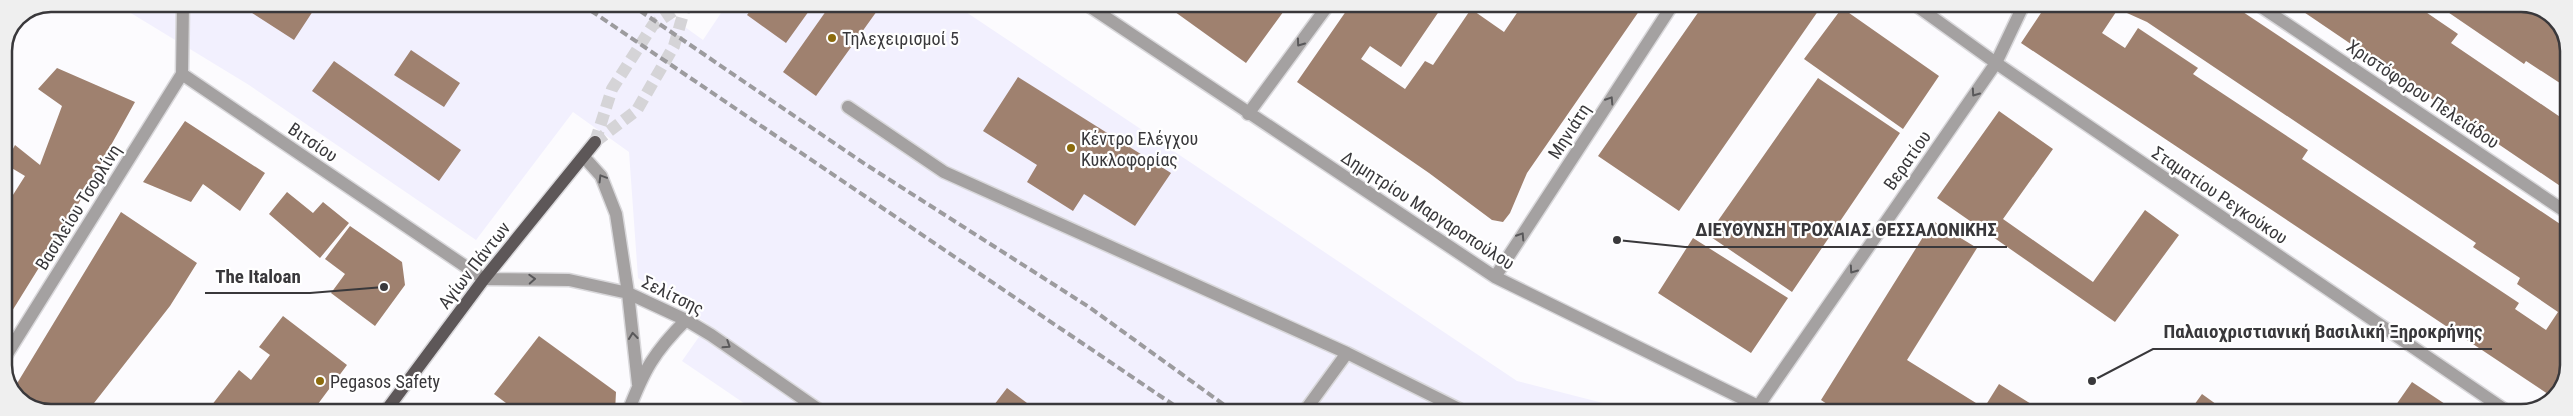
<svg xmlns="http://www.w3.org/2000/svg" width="2573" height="416" viewBox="0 0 2573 416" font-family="'Roboto Condensed',sans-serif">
	<rect width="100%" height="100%" fill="#fcfbfe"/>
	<!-- built -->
	<path fill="#f2f0fe" d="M116,4H653L703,40L727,4H954L1517,381L1638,412H757L682,361L708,324L638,278L629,152L573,112L476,240L249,85Z"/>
	<!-- building -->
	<path fill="#9f816f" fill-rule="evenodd" d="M238,4H303L313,11L294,40Z
		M755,4H814L786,43L747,15Z
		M831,4H882L816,96L783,72Z
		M1164,4H1289L1246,63Z
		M1351,4H1444L1401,67L1370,46L1361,59L1405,89L1425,61L1433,65L1471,9L1504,32L1523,4H1644L1527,173L1510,213L1503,222L1492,220L1429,173L1297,82Z
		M1704,4H1823L1679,211L1598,156Z
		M2047,4H2231L2569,230V371L2554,398L2021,43ZM2118,9L2147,22L2476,243L2473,247L2520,278L2517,284L2558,312L2546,330L2515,309L2519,303L2302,159L2308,150L2193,74L2198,68L2138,28L2125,48L2102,33Z
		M2292,4H2414L2458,34L2451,43L2569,123V192Z
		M2436,4H2528L2555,18L2569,46V89L2526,61L2524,64Z
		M1842,8L1939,76L1903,129L1804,59Z
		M411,50L460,83L444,107L394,75Z
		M334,61L461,150L439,181L312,91Z
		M57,68L135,102L76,208L4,324V209L25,176L5,164L15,145L40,165L62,106L38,89Z
		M1018,77L1171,173L1135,226L1084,194L1073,211L1027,182L1037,165L983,131Z
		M1818,78L1900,133L1792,292L1708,235Z
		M1999,111L2053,149L2003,219L2093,282L2145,210L2179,235L2115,322L1937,198Z
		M185,121L265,173L240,211L203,184L191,202L143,182Z
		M287,192L313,213L323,202L349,223L320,258L269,214Z
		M121,212L197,263L170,306L87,412H45L18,398L13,390Z
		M1933,221L1977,248L1907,360L1984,408L1999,384L2044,412H1839L1821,400Z
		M350,226L402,262L405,285L375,326L331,293L345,274L325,259Z
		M1693,238L1788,298L1751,353L1658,293Z
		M283,316L347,365L312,412L208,410L239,370L251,380L270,355L259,347Z
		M539,336L616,392L615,412H518L494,394Z
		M2412,382L2457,412H2391Z
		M1007,388L1039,412H1003L994,405Z
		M2202,394L2227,412H2189Z"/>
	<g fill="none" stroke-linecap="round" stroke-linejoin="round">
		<!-- major-tunnel -->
		<path stroke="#d5d4d7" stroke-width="12" stroke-dasharray="12 6" stroke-linecap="butt" d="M595,142L637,110L674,46L686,4
			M595,142L612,89L653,25L684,4"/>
		<defs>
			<path id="minor" d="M1086,4L1495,277L1770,412
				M1914,4L1996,63L2508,412
				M2257,4L2569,214
				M182,74L484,279L569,280L628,293L686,320L711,335L822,412
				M848,107L944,172L1347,353
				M1248,114L1329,4
				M584,157L601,176L616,214L628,293L638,384
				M1495,277L1673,4
				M4,359L182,74L183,4
				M1759,405L1996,63L2024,4
				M628,412C644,370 654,352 686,320
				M1304,412L1347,353L1465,412"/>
			<path id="major" d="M385,412L484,279L595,142"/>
		</defs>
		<!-- minor casing -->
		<use href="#minor" stroke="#d9d8db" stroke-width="15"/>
		<!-- major casing -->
		<use href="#major" stroke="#d9d8db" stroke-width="15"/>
		<!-- minor -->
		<use href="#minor" stroke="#a4a1a1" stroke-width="12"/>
		<!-- major -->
		<use href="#major" stroke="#5d5758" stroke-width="12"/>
		<!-- rail -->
		<path stroke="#9c9b9e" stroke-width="4" stroke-dasharray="8 4" stroke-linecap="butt" d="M581,4L1184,412
			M630,4L865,164L1089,307L1234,412"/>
	</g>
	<!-- one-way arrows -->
	<defs><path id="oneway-chevron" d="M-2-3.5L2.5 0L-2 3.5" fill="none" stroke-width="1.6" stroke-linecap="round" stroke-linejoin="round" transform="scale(1.25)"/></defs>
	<g stroke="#59585a">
		<use href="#oneway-chevron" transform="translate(1300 43) rotate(126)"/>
		<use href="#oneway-chevron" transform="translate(1975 93) rotate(125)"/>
		<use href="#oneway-chevron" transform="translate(1610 100) rotate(-57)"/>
		<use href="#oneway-chevron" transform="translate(602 178) rotate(-121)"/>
		<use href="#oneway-chevron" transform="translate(1521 236) rotate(-57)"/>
		<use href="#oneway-chevron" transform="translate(1853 270) rotate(125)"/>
		<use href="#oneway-chevron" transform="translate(532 279) rotate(-3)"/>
		<use href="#oneway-chevron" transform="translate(633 336) rotate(-96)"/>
		<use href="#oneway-chevron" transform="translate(727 345) rotate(33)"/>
	</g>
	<!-- markers -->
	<g fill="#8c6b0d" stroke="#fff" stroke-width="2">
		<circle cx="832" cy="38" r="5"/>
		<circle cx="1071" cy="148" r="5"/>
		<circle cx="320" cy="381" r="5"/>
	</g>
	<g text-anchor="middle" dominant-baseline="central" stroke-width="4.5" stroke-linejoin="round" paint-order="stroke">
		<!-- poi labels -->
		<g font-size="18" fill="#39383b" stroke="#fff" text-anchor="start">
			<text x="842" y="38">Τηλεχειρισμοί 5</text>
			<text x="1081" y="138">Κέντρο Ελέγχου<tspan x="1081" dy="21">Κυκλοφορίας</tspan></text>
			<text x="330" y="381">Pegasos Safety</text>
		</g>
		<!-- street labels -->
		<g font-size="18" fill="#39383b" stroke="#fff">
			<text transform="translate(2423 94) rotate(34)">Χριστόφορου Πελειάδου</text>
			<text transform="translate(1569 131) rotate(-57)">Μηνιάτη</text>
			<text transform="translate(313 142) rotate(34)">Βιτσίου</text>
			<text transform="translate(1907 160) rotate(-55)">Βερατίου</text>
			<text transform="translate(2220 195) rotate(34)">Σταματίου Ρεγκούκου</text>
			<text transform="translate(78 207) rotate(-58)">Βασιλείου Τσορλίνη</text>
			<text transform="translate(1428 210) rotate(33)">Δημητρίου Μαργαροπούλου</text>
			<text transform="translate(474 265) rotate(-52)">Αγίων Πάντων</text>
			<text transform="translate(673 295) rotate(26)">Σελίτσης</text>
		</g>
	</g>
	<!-- crop -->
	<path d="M0 0H2573V416H0ZM51 12H2521A39 39 0 0 1 2560 51V365A39 39 0 0 1 2521 404H51A39 39 0 0 1 12 365V51A39 39 0 0 1 51 12Z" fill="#efefef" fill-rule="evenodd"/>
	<path fill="none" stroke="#39383b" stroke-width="2.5" d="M51 12H2521A39 39 0 0 1 2560 51V365A39 39 0 0 1 2521 404H51A39 39 0 0 1 12 365V51A39 39 0 0 1 51 12Z"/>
	<!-- callouts -->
	<path fill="none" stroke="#39383b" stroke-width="2" d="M1617 240L1685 247H2007M384 287L310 293H205M2092 381L2153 349H2492"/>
	<g fill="#39383b" stroke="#fff" stroke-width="2">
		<circle cx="1617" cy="240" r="5"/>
		<circle cx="384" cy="287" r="5"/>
		<circle cx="2092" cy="381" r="5"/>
	</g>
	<g font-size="19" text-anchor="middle" font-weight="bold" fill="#39383b" stroke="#fff" stroke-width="4.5" stroke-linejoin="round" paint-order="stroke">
		<text x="1846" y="236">ΔΙΕΥΘΥΝΣΗ ΤΡΟΧΑΙΑΣ ΘΕΣΣΑΛΟΝΙΚΗΣ</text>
		<text x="258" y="283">The Italoan</text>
		<text x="2323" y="338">Παλαιοχριστιανική Βασιλική Ξηροκρήνης</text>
	</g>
</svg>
